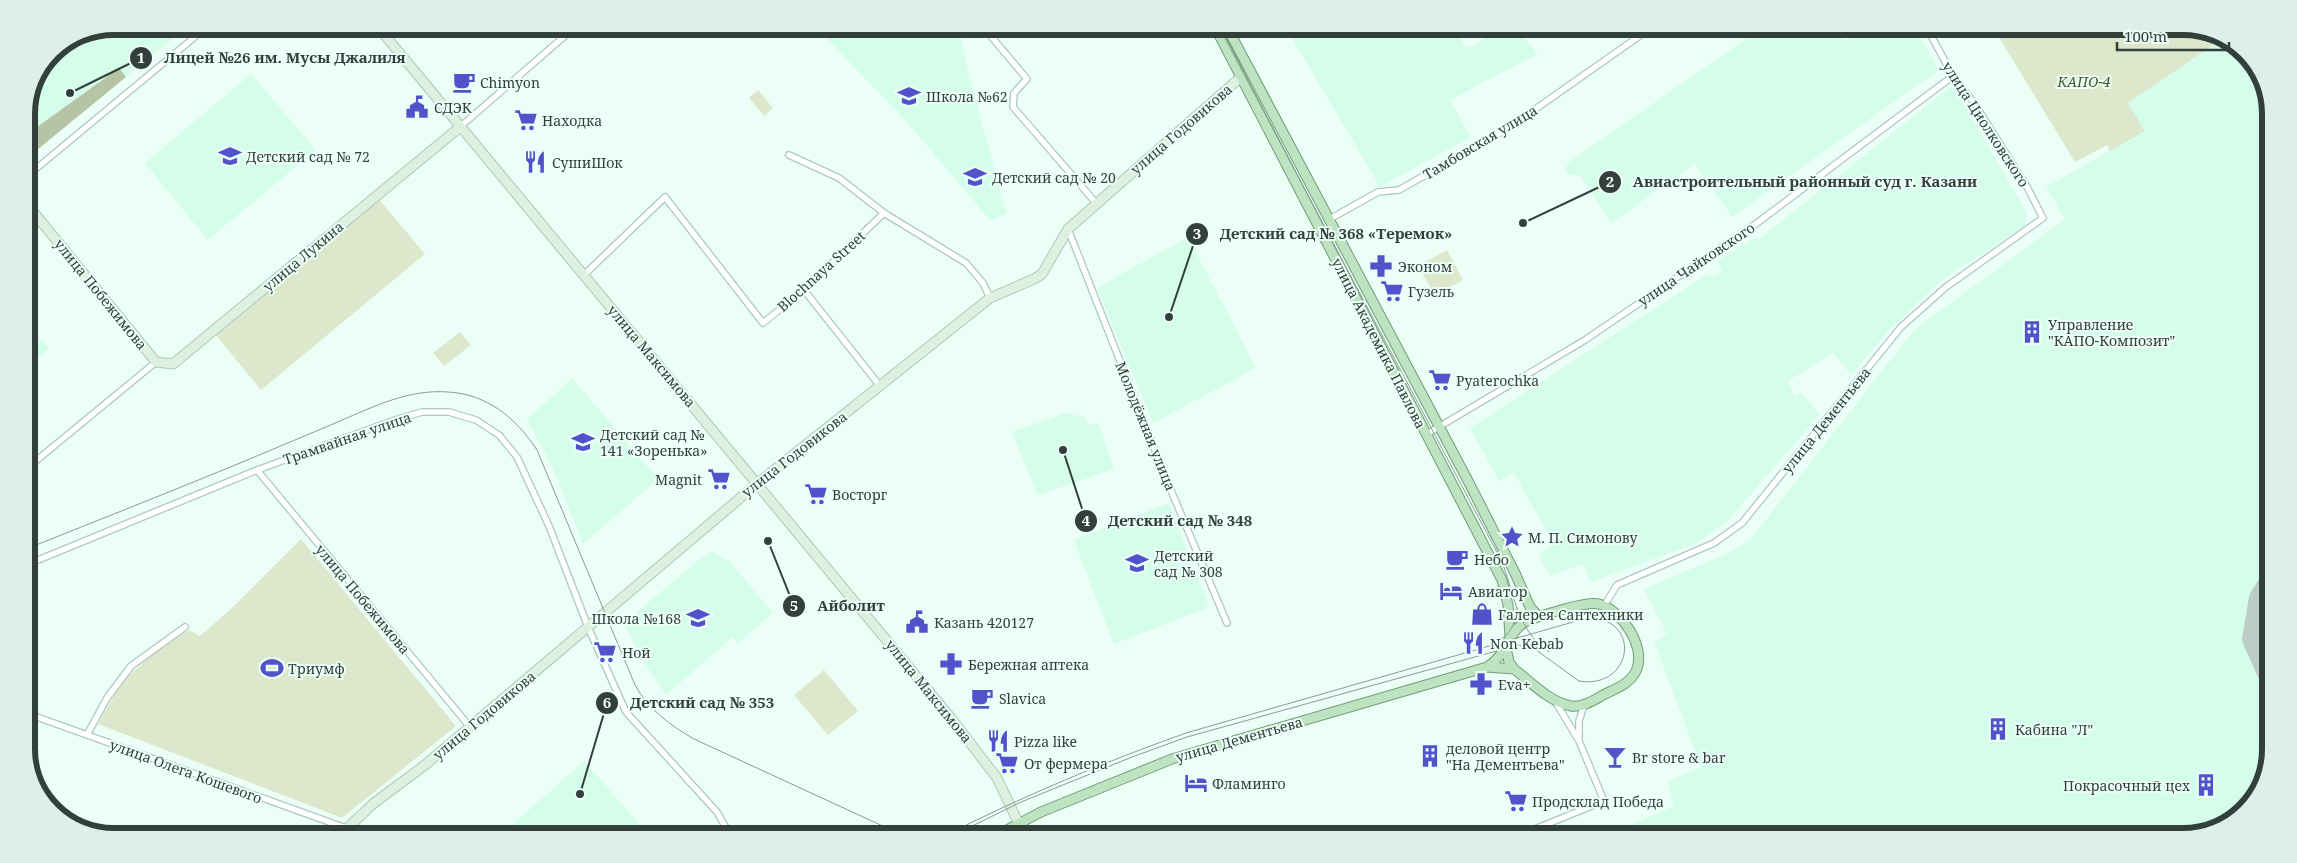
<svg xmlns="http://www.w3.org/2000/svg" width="2297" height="863" viewBox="0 0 2297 863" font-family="'Noto Serif',serif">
	<rect width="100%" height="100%" fill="#ecfff7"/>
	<!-- built -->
	<path fill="#d5fdec" d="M114,26H177L181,32L26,159V109L52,52L81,33Z
		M817,28H958L968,71L1006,213L991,221L906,121Z
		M1287,29H1455L1465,46L1471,47L1498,29H1516L1538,54L1450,100L1471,137L1380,187Z
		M1759,30H1836L1844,41L1873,30H1916L1939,70L1732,217L1695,164L1611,223L1581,176L1568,174L1565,169L1570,161Z
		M2222,39L2253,61L2271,108L2266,777L2236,819L2183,837L1630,835L1627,827L1674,806L1667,782L1701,767L1654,641L1667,634L1644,589L1720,557L1749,541L1914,330L2065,219L2046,187L2145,131L2128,103Z
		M251,74L316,150L208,240L145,163Z
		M1949,88L1955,89L2027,213L2025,226L1943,279L1890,329L1851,375L1833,353L1788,381L1795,396L1801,393L1820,414L1727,522L1695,544L1590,582L1583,564L1550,576L1538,554L1554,545L1514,473L1499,481L1470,428L1706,275L1715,276L1722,271L1717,261L1756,237L1758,239L1763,236Z
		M1188,237L1256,368L1153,423L1097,288Z
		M26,322L49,349L26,366Z
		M572,378L658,479L583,544L551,464L527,420Z
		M1066,413L1084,417L1089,425L1098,423L1114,469L1038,495L1012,432Z
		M1169,503L1209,607L1114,644L1074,540Z
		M712,551L729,561L773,613L738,643L733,637L666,695L640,656L624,623L701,558Z
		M584,761L643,828L637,833H503Z"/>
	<!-- green -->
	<path fill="#dce7cc" d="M1995,31H2211L2222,39L2128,103L2145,131L2110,151L2107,145L2075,162Z
		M758,90L773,108L764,116L749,98Z
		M378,198L425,254L261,390L215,334Z
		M1447,250L1463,280L1435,295L1418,266Z
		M460,332L471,345L444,366L433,353Z
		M301,539L456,726L342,818L98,724L121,683L152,654L189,630L200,636L232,608Z
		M824,670L858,711L828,735L794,695Z"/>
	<!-- forest -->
	<path fill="#b7c3a5" d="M81,33L85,38L43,73L52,52Z
		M119,68L126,77L26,159V135Z"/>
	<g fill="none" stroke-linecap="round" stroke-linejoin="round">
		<!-- taxiway -->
		<path stroke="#bccdc6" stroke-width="20" d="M2267,673L2252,639L2259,598L2267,585"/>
		<defs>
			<path id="street" d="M984,28L1027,79L1014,93L1013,107L1096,203
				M460,127L575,27
				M789,155L839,178L884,213L966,263L983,283L990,298
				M26,177L208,26
				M1328,220L1378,192L1399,190L1507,129L1648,30
				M1068,229L1170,488L1227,623
				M584,275L665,197L763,323L804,290L884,213
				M804,290L880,386
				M1427,434L1585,340L1757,223L1953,76
				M26,469L156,362
				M257,470L470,727
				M26,565L257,470L395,420L422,412H449L476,420L499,435L517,457L549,526L588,627L626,712L717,812L729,833
				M1604,606L1617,585L1714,543L1742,523L1901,327L1946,287L2043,218L2027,187L1974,103L1953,76L1928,30
				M26,713L346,828
				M87,735L107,698L131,666L185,627
				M1579,739V721L1584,705
				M1520,835L1604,801L1579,741L1555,701"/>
			<path id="secondary" d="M378,27L951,718L997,778L1019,824
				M26,203L156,362L173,364L460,127
				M342,833L374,803L425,765L758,483L990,298L1034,279L1042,274L1068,229L1241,77"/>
			<path id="primary" d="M1216,29L1502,580L1508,605L1510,637
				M1228,29L1466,477L1515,573L1530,607L1539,617
				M1487,667L1514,669
				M1019,824L1024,834
				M999,834L1041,812L1172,759L1487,667C1508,655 1507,630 1529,620C1543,615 1586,601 1599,604C1622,610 1647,648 1636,671C1630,684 1615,689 1603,695C1594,700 1582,708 1571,706C1549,702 1531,682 1514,669L1509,662L1506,648"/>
		</defs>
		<!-- street casing -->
		<use href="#street" stroke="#abc9bd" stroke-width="8"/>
		<!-- secondary casing -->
		<use href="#secondary" stroke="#abc9bd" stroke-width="11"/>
		<!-- primary casing -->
		<use href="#primary" stroke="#709d76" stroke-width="11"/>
		<!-- street -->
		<use href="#street" stroke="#fff" stroke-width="5.5"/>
		<!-- secondary -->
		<use href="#secondary" stroke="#def1e0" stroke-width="9"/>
		<!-- primary -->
		<use href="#primary" stroke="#bde3c1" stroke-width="9"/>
		<!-- tram -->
		<path stroke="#8b9b94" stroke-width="1" d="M1220,29L1500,558C1511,582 1514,611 1529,632C1534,640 1542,646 1549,652
			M26,549C99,520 172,491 245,461C277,448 308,434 340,421C375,406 409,389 448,392C487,394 516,418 537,450L635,685C649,710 670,725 694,739L900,834
			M1496,643C1509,635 1517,624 1516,609
			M948,834C1026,795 1104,762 1186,733L1587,618C1643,617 1633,690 1579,681L1532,647L1518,645L1187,737L1132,757L1021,802L956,834"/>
	</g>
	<!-- icons -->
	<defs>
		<symbol id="cafe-bare" viewBox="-9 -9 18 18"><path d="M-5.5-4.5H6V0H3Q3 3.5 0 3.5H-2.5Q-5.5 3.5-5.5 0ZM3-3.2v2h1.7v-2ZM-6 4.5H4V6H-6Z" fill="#5253ca" stroke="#ecfff7" stroke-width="2.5" paint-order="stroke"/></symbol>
		<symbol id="school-bare" viewBox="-9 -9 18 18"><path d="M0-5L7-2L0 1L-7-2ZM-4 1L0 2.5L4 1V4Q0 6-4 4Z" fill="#5253ca" stroke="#ecfff7" stroke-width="2.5" paint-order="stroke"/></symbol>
		<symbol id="civic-bare" viewBox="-9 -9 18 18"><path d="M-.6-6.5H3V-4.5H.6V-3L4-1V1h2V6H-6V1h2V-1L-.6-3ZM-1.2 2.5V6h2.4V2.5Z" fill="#5253ca" stroke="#ecfff7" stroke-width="2.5" paint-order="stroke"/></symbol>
		<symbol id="supermarket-bare" viewBox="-9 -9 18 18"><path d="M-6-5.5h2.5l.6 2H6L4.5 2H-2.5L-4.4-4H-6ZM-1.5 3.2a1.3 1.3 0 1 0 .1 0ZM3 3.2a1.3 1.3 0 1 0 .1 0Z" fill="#5253ca" stroke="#ecfff7" stroke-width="2.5" paint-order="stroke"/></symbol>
		<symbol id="restaurant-bare" viewBox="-9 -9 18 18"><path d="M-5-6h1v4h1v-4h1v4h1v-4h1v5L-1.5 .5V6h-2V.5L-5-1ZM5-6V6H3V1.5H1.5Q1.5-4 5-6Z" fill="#5253ca" stroke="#ecfff7" stroke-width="2.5" paint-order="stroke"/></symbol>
		<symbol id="pharmacy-bare" viewBox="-9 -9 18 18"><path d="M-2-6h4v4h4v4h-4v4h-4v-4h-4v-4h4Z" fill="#5253ca" stroke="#ecfff7" stroke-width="2.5" paint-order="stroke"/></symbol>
		<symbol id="building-bare" viewBox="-9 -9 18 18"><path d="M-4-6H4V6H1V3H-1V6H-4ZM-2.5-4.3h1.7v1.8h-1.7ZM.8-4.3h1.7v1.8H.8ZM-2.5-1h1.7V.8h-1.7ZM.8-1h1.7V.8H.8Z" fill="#5253ca" stroke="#ecfff7" stroke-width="2.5" paint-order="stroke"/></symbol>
		<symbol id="sight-bare" viewBox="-9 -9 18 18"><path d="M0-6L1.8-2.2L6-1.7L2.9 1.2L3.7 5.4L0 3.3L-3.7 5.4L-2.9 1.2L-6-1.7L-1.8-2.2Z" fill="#5253ca" stroke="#ecfff7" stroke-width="2.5" paint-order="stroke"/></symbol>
		<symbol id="hotel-bare" viewBox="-9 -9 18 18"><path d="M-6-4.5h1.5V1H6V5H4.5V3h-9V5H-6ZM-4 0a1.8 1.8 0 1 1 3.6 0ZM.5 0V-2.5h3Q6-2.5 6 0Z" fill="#5253ca" stroke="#ecfff7" stroke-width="2.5" paint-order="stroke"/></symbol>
		<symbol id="shop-bare" viewBox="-9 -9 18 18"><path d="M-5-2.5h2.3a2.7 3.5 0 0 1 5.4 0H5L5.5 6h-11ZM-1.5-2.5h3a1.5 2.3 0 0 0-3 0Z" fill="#5253ca" stroke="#ecfff7" stroke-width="2.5" paint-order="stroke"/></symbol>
		<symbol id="stadium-bare" viewBox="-9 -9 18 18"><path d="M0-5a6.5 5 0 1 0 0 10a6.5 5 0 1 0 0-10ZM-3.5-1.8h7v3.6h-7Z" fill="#5253ca" stroke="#ecfff7" stroke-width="2.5" paint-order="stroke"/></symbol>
		<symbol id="bar-bare" viewBox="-9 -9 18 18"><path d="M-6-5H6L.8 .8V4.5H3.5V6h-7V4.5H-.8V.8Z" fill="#5253ca" stroke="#ecfff7" stroke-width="2.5" paint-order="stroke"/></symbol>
	</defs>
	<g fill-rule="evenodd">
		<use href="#cafe-bare" x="448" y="66" width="32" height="32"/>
		<use href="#school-bare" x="893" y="80" width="32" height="32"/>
		<use href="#civic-bare" x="401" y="91" width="32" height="32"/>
		<use href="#supermarket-bare" x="510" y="104" width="32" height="32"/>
		<use href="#school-bare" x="214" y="140" width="32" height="32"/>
		<use href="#restaurant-bare" x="519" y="146" width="32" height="32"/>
		<use href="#school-bare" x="959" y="161" width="32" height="32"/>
		<use href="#pharmacy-bare" x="1365" y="250" width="32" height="32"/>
		<use href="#supermarket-bare" x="1376" y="275" width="32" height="32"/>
		<use href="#building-bare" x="2016" y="316" width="32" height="32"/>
		<use href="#supermarket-bare" x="1424" y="364" width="32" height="32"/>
		<use href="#school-bare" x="567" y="426" width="32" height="32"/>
		<use href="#supermarket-bare" x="703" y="463" width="32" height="32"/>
		<use href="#supermarket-bare" x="800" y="478" width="32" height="32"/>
		<use href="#sight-bare" x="1496" y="521" width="32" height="32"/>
		<use href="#cafe-bare" x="1441" y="543" width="32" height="32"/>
		<use href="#school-bare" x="1121" y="547" width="32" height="32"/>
		<use href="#hotel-bare" x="1435" y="575" width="32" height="32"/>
		<use href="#shop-bare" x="1466" y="598" width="32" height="32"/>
		<use href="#school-bare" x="682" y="602" width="32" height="32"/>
		<use href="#civic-bare" x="901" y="606" width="32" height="32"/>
		<use href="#restaurant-bare" x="1457" y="627" width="32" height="32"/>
		<use href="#supermarket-bare" x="589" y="636" width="32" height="32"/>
		<use href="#pharmacy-bare" x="935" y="648" width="32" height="32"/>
		<use href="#stadium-bare" x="256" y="652" width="32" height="32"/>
		<use href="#pharmacy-bare" x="1465" y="668" width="32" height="32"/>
		<use href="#cafe-bare" x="966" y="682" width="32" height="32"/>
		<use href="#building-bare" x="1982" y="713" width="32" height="32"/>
		<use href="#restaurant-bare" x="982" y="725" width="32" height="32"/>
		<use href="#building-bare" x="1414" y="740" width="32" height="32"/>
		<use href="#bar-bare" x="1599" y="741" width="32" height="32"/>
		<use href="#supermarket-bare" x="991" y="747" width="32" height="32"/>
		<use href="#hotel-bare" x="1180" y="767" width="32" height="32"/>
		<use href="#building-bare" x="2190" y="769" width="32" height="32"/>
		<use href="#supermarket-bare" x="1500" y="785" width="32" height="32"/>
	</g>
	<g text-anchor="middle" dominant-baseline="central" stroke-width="4" stroke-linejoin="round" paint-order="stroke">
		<!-- park labels -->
		<g font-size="14" font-style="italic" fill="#485829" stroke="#ecfff7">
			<text x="2084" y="81">КАПО-4</text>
		</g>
		<!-- poi labels -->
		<g font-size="14" fill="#333f3a" stroke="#ecfff7" text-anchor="start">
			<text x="480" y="82">Chimyon</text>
			<text x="926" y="96">Школа №62</text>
			<text x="434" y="107">СДЭК</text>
			<text x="542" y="120">Находка</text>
			<text x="246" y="156">Детский сад № 72</text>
			<text x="552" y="162">СушиШок</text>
			<text x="992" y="177">Детский сад № 20</text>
			<text x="1398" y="266">Эконом</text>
			<text x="1408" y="291">Гузель</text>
			<text x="2048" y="324">Управление<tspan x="2048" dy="16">"КАПО-Композит"</tspan></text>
			<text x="1456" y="380">Pyaterochka</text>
			<text x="600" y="434">Детский сад №<tspan x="600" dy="16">141 «Зоренька»</tspan></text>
			<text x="702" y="479" text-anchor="end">Magnit</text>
			<text x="832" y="494">Восторг</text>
			<text x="1528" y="537">М. П. Симонову</text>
			<text x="1154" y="555">Детский<tspan x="1154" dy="16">сад № 308</tspan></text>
			<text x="1474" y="559">Небо</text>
			<text x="1468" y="591">Авиатор</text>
			<text x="1498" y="614">Галерея Сантехники</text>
			<text x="681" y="618" text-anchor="end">Школа №168</text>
			<text x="934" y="622">Казань 420127</text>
			<text x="1490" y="643">Non Kebab</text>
			<text x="622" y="652">Ной</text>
			<text x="968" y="664">Бережная аптека</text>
			<text x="288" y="668">Триумф</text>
			<text x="1498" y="684">Eva+</text>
			<text x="999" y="698">Slavica</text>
			<text x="2015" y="729">Кабина "Л"</text>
			<text x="1014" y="741">Pizza like</text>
			<text x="1446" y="748">деловой центр<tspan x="1446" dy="16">"На Дементьева"</tspan></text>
			<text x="1632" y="757">Br store &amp; bar</text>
			<text x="1024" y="763">От фермера</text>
			<text x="1212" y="783">Фламинго</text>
			<text x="2190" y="785" text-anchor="end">Покрасочный цех</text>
			<text x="1532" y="801">Продсклад Победа</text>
		</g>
		<!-- street labels -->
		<g font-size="14" fill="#333f3a" stroke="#ecfff7">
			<text transform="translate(1986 124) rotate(57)">улица Циолковского</text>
			<text transform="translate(1181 129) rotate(-41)">улица Годовикова</text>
			<text transform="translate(1480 142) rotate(-31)">Тамбовская улица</text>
			<text transform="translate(303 256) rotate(-40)">улица Лукина</text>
			<text transform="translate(1696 264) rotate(-34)">улица Чайковского</text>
			<text transform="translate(821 271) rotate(-42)">Blochnaya Street</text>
			<text transform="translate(101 294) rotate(51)">улица Побежимова</text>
			<text transform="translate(1379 343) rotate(63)">улица Академика Павлова</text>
			<text transform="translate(652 356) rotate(50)">улица Максимова</text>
			<text transform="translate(1826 420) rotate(-51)">улица Дементьева</text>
			<text transform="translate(1146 426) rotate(68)">Молодёжная улица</text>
			<text transform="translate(347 438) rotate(-19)">Трамвайная улица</text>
			<text transform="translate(794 454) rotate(-38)">улица Годовикова</text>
			<text transform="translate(363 599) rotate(50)">улица Побежимова</text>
			<text transform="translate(929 691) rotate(51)">улица Максимова</text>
			<text transform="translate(484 715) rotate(-40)">улица Годовикова</text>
			<text transform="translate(1239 739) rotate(-16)">улица Дементьева</text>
			<text transform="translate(186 771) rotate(20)">улица Олега Кошевого</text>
		</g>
	</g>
	<!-- crop -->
	<path d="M0 0H2297V863H0ZM114 35H2183A79 79 0 0 1 2262 114V749A79 79 0 0 1 2183 828H114A79 79 0 0 1 35 749V114A79 79 0 0 1 114 35Z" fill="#ddf0e8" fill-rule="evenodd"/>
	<path fill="none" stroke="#333f3a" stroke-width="6" d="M114 35H2183A79 79 0 0 1 2262 114V749A79 79 0 0 1 2183 828H114A79 79 0 0 1 35 749V114A79 79 0 0 1 114 35Z"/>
	<!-- callouts -->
	<path fill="none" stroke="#333f3a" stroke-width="2" d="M70 93L141 58M1523 223L1610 182M1169 317L1197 234M1063 450L1086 521M768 541L794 606M580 794L607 703"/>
	<g fill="#333f3a" stroke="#ecfff7" stroke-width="2">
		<circle cx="70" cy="93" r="5"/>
		<circle cx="1523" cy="223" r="5"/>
		<circle cx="1169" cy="317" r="5"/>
		<circle cx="1063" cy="450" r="5"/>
		<circle cx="768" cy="541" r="5"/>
		<circle cx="580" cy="794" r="5"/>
		<circle cx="141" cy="58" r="12"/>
		<circle cx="1610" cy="182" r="12"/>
		<circle cx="1197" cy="234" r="12"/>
		<circle cx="1086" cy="521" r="12"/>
		<circle cx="794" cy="606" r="12"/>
		<circle cx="607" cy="703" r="12"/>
	</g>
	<g font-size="15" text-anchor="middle" font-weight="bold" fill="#fff">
		<text x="141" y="63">1</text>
		<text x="1610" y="187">2</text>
		<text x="1197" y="239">3</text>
		<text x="1086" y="526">4</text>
		<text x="794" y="611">5</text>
		<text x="607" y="708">6</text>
	</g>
	<g font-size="15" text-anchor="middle" font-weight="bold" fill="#333f3a" stroke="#ecfff7" stroke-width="4" stroke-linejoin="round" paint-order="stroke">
		<text x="285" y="63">Лицей №26 им. Мусы Джалиля</text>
		<text x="1805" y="187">Авиастроительный районный суд г. Казани</text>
		<text x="1336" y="239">Детский сад № 368 «Теремок»</text>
		<text x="1180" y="526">Детский сад № 348</text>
		<text x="851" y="611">Айболит</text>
		<text x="702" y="708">Детский сад № 353</text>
	</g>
	<!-- scale -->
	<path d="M2117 42v8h112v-8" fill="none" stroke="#333f3a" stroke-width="2.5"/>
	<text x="2124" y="42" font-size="15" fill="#333f3a" stroke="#ecfff7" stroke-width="4" paint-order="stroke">100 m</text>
</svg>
